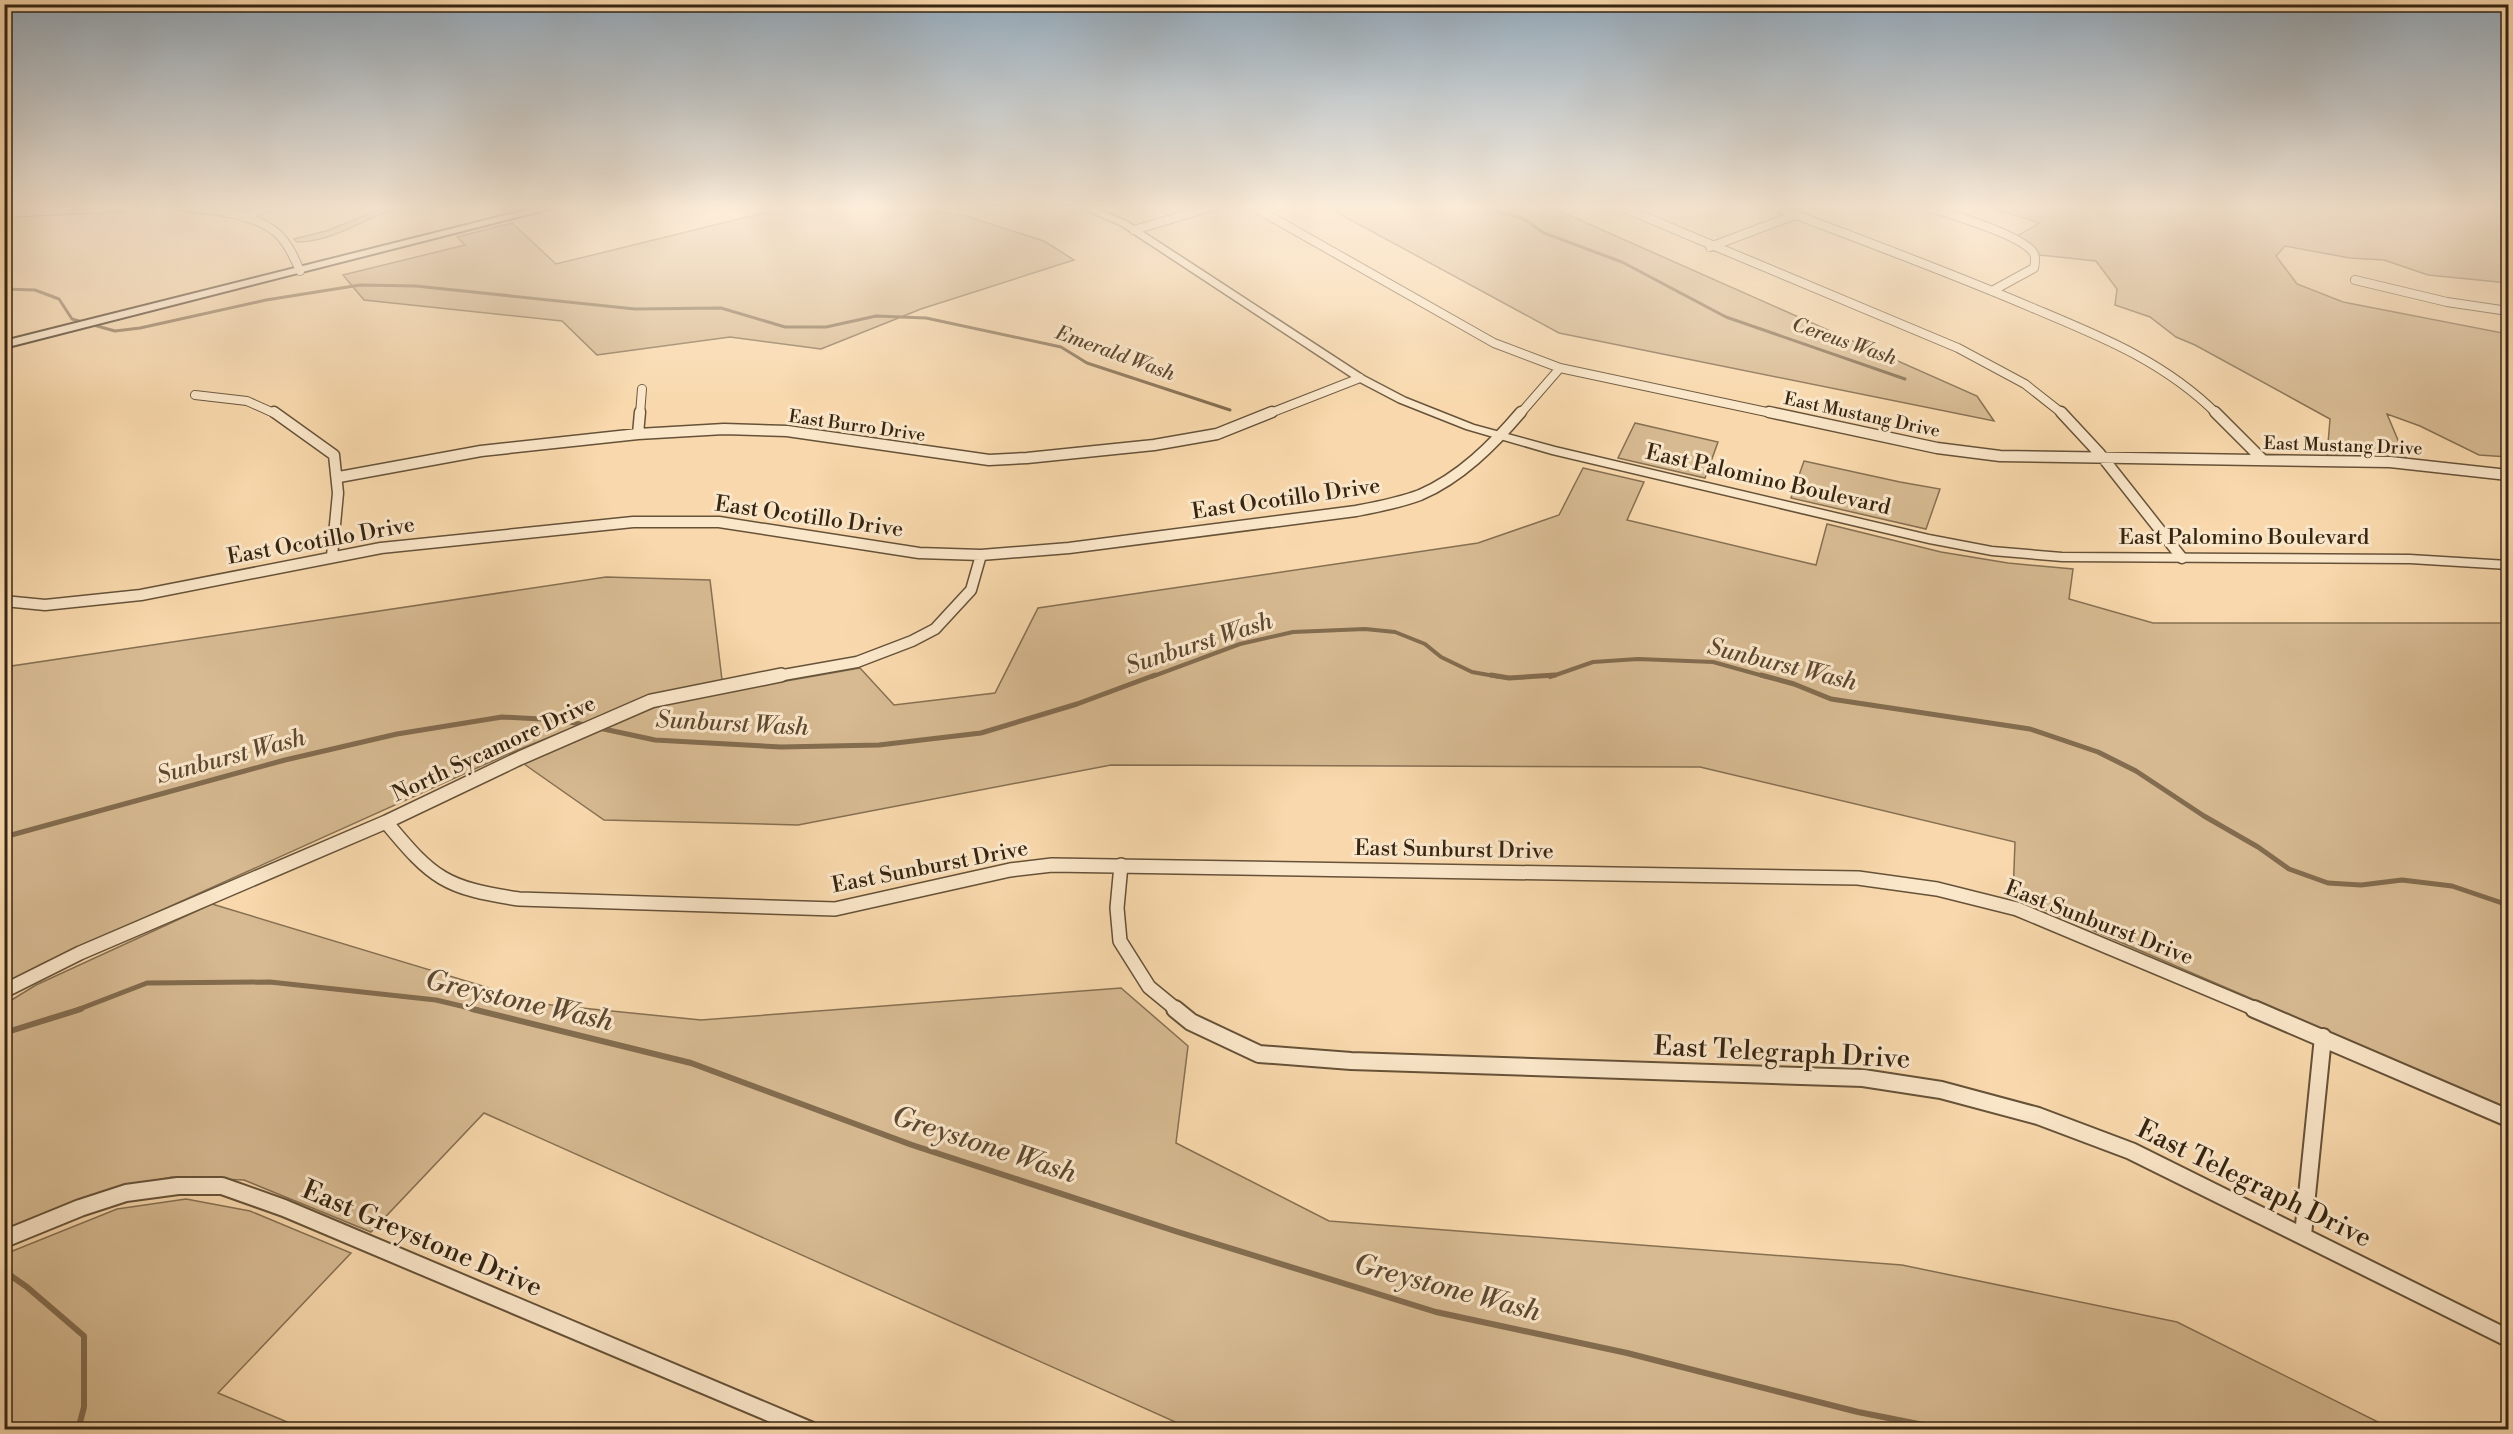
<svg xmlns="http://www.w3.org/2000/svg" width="2513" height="1434" viewBox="0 0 2513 1434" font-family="'Libre Bodoni',serif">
	<rect width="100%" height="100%" fill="#f8d8ac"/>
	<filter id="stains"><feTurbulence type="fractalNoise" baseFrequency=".00333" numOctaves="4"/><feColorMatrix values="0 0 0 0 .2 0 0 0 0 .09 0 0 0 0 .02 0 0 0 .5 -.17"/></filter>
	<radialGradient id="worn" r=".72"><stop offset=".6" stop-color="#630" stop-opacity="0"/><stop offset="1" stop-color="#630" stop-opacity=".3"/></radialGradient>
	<!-- green -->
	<path fill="#d7ba92" stroke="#867052" stroke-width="1.5" d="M389,206H404C368,215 336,242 297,242L294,239L326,231Z
		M792,206H904L966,216L1044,241L1074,260L921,309L821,349L730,337L597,355L562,321L364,300L343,275L465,245L457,237L512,223L556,264Z
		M1548,206L1977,396L1994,421L1559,333L1325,206Z
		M1986,206H2508V283L2428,275L2384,260L2350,258L2285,246L2276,256L2297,284L2343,302L2508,334V457L2479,455L2420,426L2387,414L2406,459L2327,456L2330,419L2195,345L2176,337L2150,317L2115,305L2117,289L2096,261L2040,255L2015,237L2040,223Z
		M1635,423L1718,442L1705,478L1618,458Z
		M1804,461L1900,482L1940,489L1926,529L1791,498Z
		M1583,468L1644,482L1627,520L1816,565L1827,524L1941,552L2008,563L2073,569L2069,599L2153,623H2508V1109L2013,896L2015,842L1700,767L1111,765L798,825L604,820L524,764L658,706L723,692L860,668L894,705L995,693L1038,608L1478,543L1559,515Z
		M606,577L710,580L722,680L673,690L640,700L508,754L40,965L5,985V667Z
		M212,904L542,1004L701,1020L1121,988L1188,1046L1176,1143L1329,1221L1902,1265L2177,1322L2392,1429H1191L484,1113L371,1232L244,1180L172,1177L107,1191L5,1229V1004L36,985Z
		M186,1199L250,1211L351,1253L218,1393L304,1429H5V1254L117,1209Z"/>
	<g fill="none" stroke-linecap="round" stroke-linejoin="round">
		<!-- stream-far3 -->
		<path stroke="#836c4f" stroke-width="3" d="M1478,206L1524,219L1544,233L1622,262L1726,317L1905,379
			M4,289L35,290L59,299L72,319L115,331L140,328L266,300L360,285L416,286L635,309L721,308L785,327H826L876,316L926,318L1061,347L1087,363L1230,410"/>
		<!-- stream-far2 -->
		<path stroke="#836c4f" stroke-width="4" d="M1151,677L1240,644L1293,632L1365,629L1395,632L1425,644L1441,657L1472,672L1500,677
			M1550,677L1593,662L1638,659L1713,662L1767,677"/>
		<!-- stream-far1 -->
		<path stroke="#836c4f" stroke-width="5" d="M1491,675L1509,678L1555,675
			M1761,675L1794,684L1831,699L2030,729L2098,752L2136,771L2204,816L2258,847L2289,869L2328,883L2361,885L2402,880L2452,886L2508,905
			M599,728L655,740L781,747L879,745L981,733L1077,704L1155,675
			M4,837L285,760L397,734L502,717L560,720L585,725
			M77,1010L147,983L270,982L436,1000L478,1010"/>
		<!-- stream -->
		<path stroke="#836c4f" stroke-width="6" d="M472,1009L691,1063L912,1145L1178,1232L1436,1312L1627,1353L1858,1412L1949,1430
			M4,1033L81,1009
			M4,1271L27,1287L84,1336V1407L78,1430"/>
		<defs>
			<path id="minor-far3" d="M173,206C204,209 256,212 279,235C289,245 295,259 300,271
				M1252,206L1494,343L1560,368L1776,414
				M1619,206L1958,348L2025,384L2063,414
				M1773,206C1858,239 1944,270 2028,306C2097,335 2163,360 2217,414
				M1924,206C1946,213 2025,235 2034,254C2036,259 2035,263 2034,268L1992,291
				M4,213L143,206
				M244,217L271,206
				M1134,230L1215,206
				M1710,247L1795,215
				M2355,280L2447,302L2508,311
				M195,395L247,401L276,414
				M640,414L642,389
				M1268,414L1360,378
				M1520,414L1560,368"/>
			<path id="minor-far2" d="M274,412L334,455L338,493L332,556
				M1769,412L1937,448L2000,456L2390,462L2508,475
				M2061,412L2100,454L2182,558
				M2215,412L2263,460
				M638,434L640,412
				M339,477L481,451L638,434L724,429L787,431L989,460L1027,458L1154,445L1217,434L1272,412
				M4,601L45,605L141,595L381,548L633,522H719L919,553L981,555L1069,548L1356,511C1377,507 1399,503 1420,495C1460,478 1493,445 1521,412
				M772,677L857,662L912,641L935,629L971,590L981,555"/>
			<path id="minor-far1" d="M386,822C433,879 445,888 519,899L835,909L1010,870L1052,865L1858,878L1937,889L2017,909L2258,1010
				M1121,865L1117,908L1120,941L1149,987L1177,1010
				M4,991L80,953L386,822L520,758L651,701L781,675"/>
			<path id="minor" d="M1175,1009L1191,1022L1259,1054L1351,1061L1863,1078L1941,1090L2038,1116L2131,1151L2508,1338
				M2254,1009L2508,1118
				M2303,1235L2323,1037
				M4,1239L80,1208L126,1193L178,1186H222L284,1208L810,1430"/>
			<path id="tertiary" d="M1077,206H1091L1128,222L1364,376L1406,398L1474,425L1555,447L1929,535L1992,547L2062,553L2410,555L2508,561V569L2410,563L2062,561L1992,555L1929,543L1552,454L1466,429L1398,402L1356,380L1122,226Z"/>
			<path id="secondary" d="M542,206H561L4,348V341Z"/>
		</defs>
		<!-- minor-far3 casing -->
		<use href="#minor-far3" stroke="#665238" stroke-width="10"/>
		<!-- minor-far2 casing -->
		<use href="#minor-far2" stroke="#665238" stroke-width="13"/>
		<!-- minor-far1 casing -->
		<use href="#minor-far1" stroke="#665238" stroke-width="16"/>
		<!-- minor casing -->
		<use href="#minor" stroke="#665238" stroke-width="20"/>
		<!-- tertiary casing -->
		<use href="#tertiary" stroke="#665238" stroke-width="3"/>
		<!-- secondary casing -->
		<use href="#secondary" stroke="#362512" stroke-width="4"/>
		<!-- minor-far3 -->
		<use href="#minor-far3" stroke="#fae6c9" stroke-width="8"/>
		<!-- minor-far2 -->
		<use href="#minor-far2" stroke="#fae6c9" stroke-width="10"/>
		<!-- minor-far1 -->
		<use href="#minor-far1" stroke="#fae6c9" stroke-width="13"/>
		<!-- minor -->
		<use href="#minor" stroke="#fae6c9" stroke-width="16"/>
		<!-- tertiary -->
		<use href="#tertiary" fill="#fae6c9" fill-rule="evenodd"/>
		<!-- secondary -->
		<use href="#secondary" fill="#fae6c9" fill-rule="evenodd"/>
	</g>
	<!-- sky -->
	<linearGradient id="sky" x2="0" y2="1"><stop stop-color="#94aabb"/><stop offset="0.51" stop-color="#fcedda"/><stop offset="1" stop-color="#fcedda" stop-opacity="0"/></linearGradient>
	<rect width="2513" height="407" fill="url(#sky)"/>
	<g text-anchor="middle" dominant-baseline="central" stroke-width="6" stroke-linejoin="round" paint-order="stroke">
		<!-- far-street labels -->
		<g font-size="18" fill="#362512" stroke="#fae6c9">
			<text transform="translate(1862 415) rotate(12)">East Mustang Drive</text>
			<text transform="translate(857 426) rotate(8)">East Burro Drive</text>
			<text transform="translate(2343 446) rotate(2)">East Mustang Drive</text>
		</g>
		<!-- far-water labels -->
		<g font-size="20" font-style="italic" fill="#5c4831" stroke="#fae6c9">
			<text transform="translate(1844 342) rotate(19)">Cereus Wash</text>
			<text transform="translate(1115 354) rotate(20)">Emerald Wash</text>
		</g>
		<!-- street labels -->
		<g font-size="22" fill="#362512" stroke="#fae6c9">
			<text transform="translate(1768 480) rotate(13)">East Palomino Boulevard</text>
			<text transform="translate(1286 499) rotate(-8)">East Ocotillo Drive</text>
			<text transform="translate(809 517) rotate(8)">East Ocotillo Drive</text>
			<text x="2244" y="537">East Palomino Boulevard</text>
			<text transform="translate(321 541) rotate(-10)">East Ocotillo Drive</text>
			<text transform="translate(494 749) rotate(-25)">North Sycamore Drive</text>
			<text transform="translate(1454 850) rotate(1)">East Sunburst Drive</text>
			<text transform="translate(930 867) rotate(-11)">East Sunburst Drive</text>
			<text transform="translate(2099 923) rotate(21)">East Sunburst Drive</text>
		</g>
		<!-- water labels -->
		<g font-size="24" font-style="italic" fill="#5c4831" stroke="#fae6c9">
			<text transform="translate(1199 644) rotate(-18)">Sunburst Wash</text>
			<text transform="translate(1782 665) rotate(14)">Sunburst Wash</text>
			<text transform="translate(732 724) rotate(3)">Sunburst Wash</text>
			<text transform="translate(231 757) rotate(-15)">Sunburst Wash</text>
		</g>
		<!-- near-street labels -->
		<g font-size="27" fill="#362512" stroke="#fae6c9">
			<text transform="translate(1782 1053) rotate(3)">East Telegraph Drive</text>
			<text transform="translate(2254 1184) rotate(26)">East Telegraph Drive</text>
			<text transform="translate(422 1239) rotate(23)">East Greystone Drive</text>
		</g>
		<!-- near-water labels -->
		<g font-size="28" font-style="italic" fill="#5c4831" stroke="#fae6c9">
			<text transform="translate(519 1001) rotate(13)">Greystone Wash</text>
			<text transform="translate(984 1145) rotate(18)">Greystone Wash</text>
			<text transform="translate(1447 1288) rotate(15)">Greystone Wash</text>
		</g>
	</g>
	<!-- margin -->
	<rect width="2513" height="1434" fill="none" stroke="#f8d8ac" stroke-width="24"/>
	<rect x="6" y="6" width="2501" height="1422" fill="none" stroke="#362512" stroke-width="3"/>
	<rect x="12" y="12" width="2489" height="1410" fill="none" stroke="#362512" stroke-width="1.5"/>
	<rect width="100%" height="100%" filter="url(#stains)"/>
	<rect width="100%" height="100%" fill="url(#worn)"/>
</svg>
